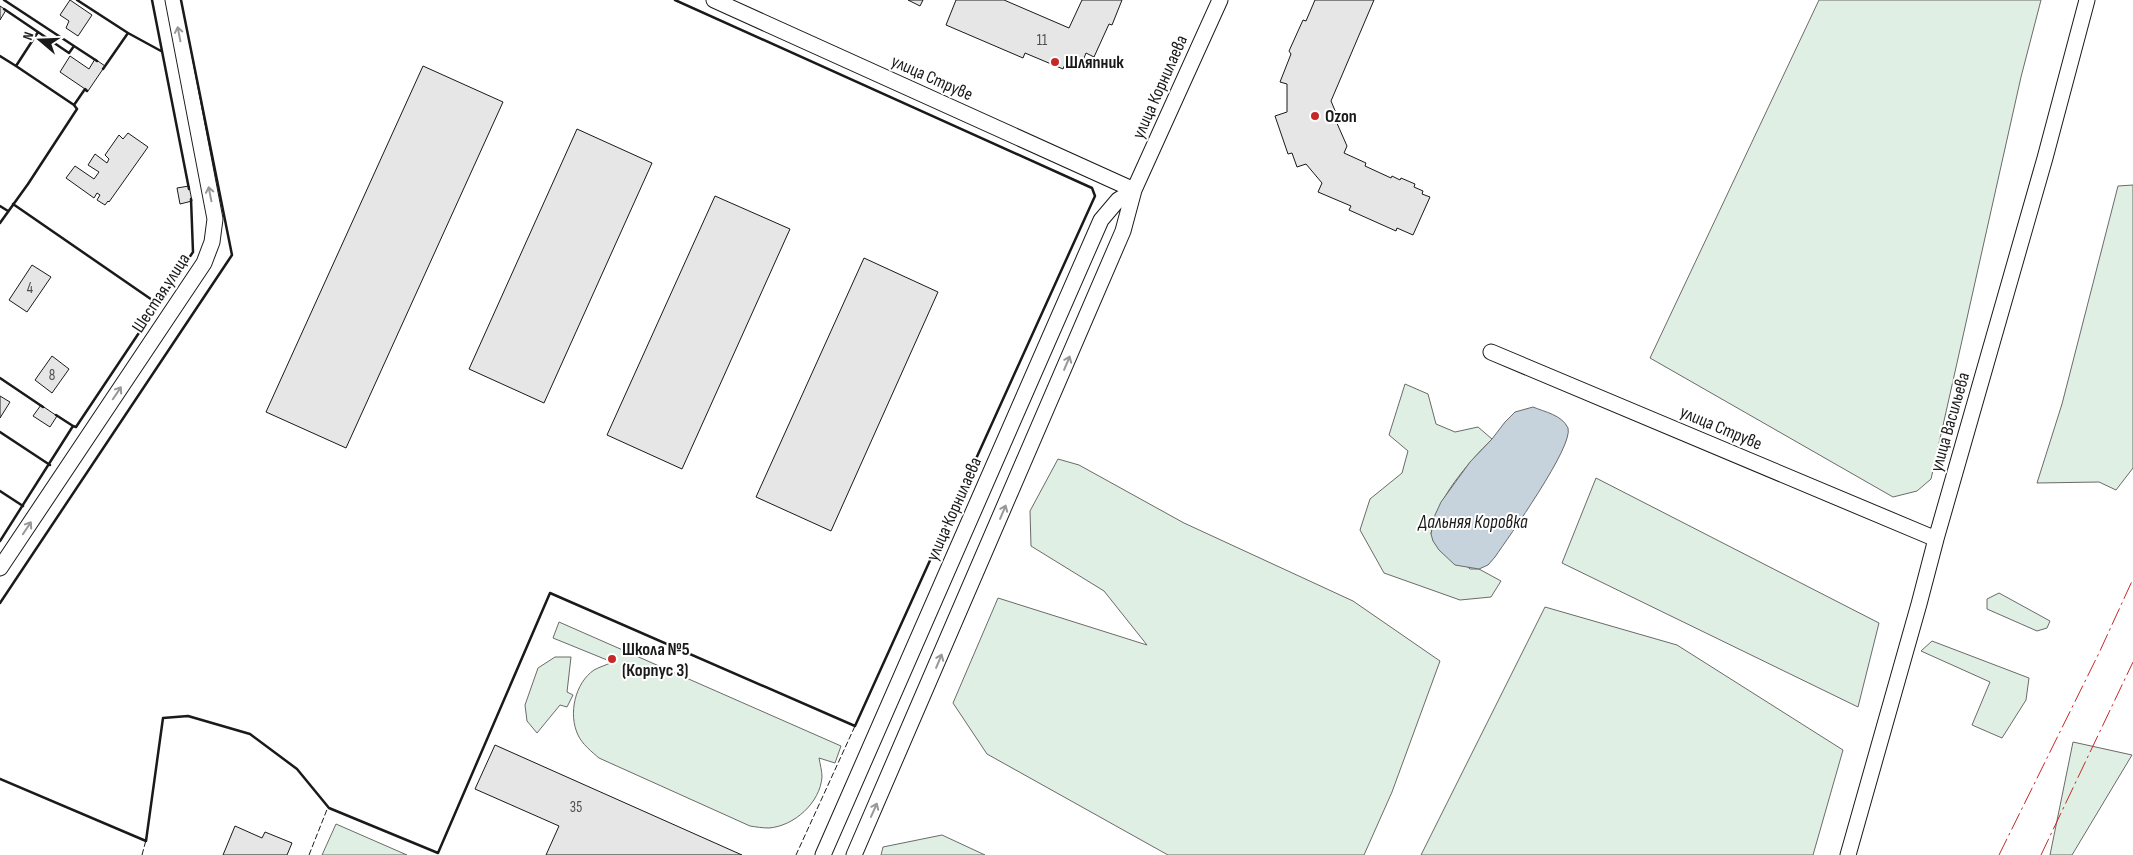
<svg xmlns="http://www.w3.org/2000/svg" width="2133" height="855" viewBox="0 0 2133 855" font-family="'Sofia Sans Condensed',sans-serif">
	<rect width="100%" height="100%" fill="#fff"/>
	<!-- green -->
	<path fill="#e0efe3" stroke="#6a6a6a" d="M1819,0H2041L2021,77L1931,479L1917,491L1893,497L1650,358Z
		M2133,185V468L2116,490L2099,482L2037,483L2062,404L2118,186Z
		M1405,384L1428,394L1436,424L1455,432L1478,427L1492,439C1468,463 1435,500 1431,534L1470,569H1479L1501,581L1491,597L1460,600L1384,573L1360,530L1370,499L1402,473L1408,451L1389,435Z
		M1058,459L1079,465L1184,523L1353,601L1440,661L1392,792L1364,855H1168L987,754L953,703L998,598L1147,645L1104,591L1031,546L1030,511Z
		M1596,478L1879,623L1858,707L1562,563Z
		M1999,593L2050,621L2047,628L2037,631L1987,609V599Z
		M1545,607L1677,645L1843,750L1813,855H1421Z
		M559,622L841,746L835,763L819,758C820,764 822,771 822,777C820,803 794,826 769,828C763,828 756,827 750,826L599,758C592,752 582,744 578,735C568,714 575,683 594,670C599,667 607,665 612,662L553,638Z
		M1932,641L2029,678L2026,700L2002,738L1972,725L1990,682L1921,651Z
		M555,657H571L567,692L573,695L567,707L560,705L537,733L527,721L525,705L538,668Z
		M2073,742L2132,755L2072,855H2050Z
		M336,824L407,855H322Z
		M942,835L985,855H881L883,847Z"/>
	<!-- water -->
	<path fill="#c6d2dc" stroke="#6a6a6a" d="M1533,407C1545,412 1562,415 1568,428C1574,446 1508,538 1495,557L1488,565L1479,569L1455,565L1439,550L1433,541L1431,534L1435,515L1441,502L1470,462L1492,439L1505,422L1515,412Z"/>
	<!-- building -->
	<path fill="#e6e6e6" stroke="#1a1a1a" d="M70,0L92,15L78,36L66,28L69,21L60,15Z
		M908,0H923L920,6Z
		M956,0H1004L1069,28L1082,0H1122L1112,25L1109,24L1094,57L1086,53L1080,68L1066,62L1063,69L1025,53L1023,58L946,25Z
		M1315,0H1374L1331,101L1339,120L1336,121L1347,146L1344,153L1366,163L1365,166L1391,178L1392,176L1400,180L1401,178L1415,184L1414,187L1423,191L1422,194L1430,197L1413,235L1397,228L1396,231L1349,210L1351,206L1318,192L1322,183L1306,164L1297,167L1292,153L1288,154L1275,116L1287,112V84L1280,82L1291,54L1289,51L1303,20L1306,21Z
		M0,6L6,10L0,20Z
		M70,56L89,69L95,59L105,66L88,91L60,72Z
		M423,66L503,102L346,448L266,412Z
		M577,129L652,163L544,403L469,369Z
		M128,133L148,147L109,202L108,201L105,205L97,200L100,195L97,193L94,198L66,178L75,166L94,179L99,172L88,165L95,154L107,163L109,159L105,155L119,135L123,139Z
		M189,186L192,201L180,204L177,188Z
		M715,196L790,229L682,469L607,435Z
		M864,258L938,292L831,531L756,497Z
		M32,265L51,277L27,312L9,300Z
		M52,356L69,369L52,393L35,380Z
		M0,396L10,402L0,418Z
		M41,405L57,416L50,427L33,416Z
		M495,745L742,855H546L559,826L475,789Z
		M235,826L262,838L265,832L292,843L287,855H223Z"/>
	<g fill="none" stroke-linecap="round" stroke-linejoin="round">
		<defs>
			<path id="minor" d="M714,0L1134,190L1220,0
				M1491,352L1936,539
				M0,568L204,263L212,242L215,219L173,0
				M823,855L1101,220L1118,200L1134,190L1123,231L854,855
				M1848,855L1919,604L1936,539L2045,158L2087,0"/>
		</defs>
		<!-- minor casing -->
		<use href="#minor" stroke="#1a1a1a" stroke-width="17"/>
		<!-- minor -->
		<use href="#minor" stroke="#fff" stroke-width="15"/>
		<!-- fence -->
		<path stroke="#1a1a1a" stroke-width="1" stroke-dasharray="6 2.5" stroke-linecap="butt" d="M0,603L232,255L181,0
			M0,779L146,841L163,718L188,716L250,734L297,769L329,808L438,853L550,593L855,726L796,855
			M142,855L146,840
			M309,855L328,807"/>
		<!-- wall -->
		<path stroke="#1a1a1a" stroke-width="2.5" d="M77,0L128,33
			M152,0L189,189
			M4,9L69,53L74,46L4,0
			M38,32L16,66L74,105
			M74,46L97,61
			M0,56L16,66
			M103,69L128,33L161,51
			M13,204L158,304
			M0,206L8,211
			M0,223L28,184L77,109L74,105L85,89L87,91
			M0,378L43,407
			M56,415L73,426
			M0,432L50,465
			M0,491L23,506
			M0,541L73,426L76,427L193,252L191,199
			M0,603L232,255L181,0
			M0,779L146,841L163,718L188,716L250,734L297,769L329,808L438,853L550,593L855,726L1095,196L1092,188L675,0"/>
		<!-- power -->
		<path stroke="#c62828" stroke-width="1" stroke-dasharray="18 4 2.5 4" stroke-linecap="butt" d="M1999,855L2099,653L2133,579
			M2041,855L2133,662"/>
	</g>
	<!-- one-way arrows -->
	<defs><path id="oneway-shaft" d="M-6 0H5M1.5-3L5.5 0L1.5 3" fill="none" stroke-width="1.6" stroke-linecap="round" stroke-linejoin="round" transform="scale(1.25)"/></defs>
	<g stroke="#989898">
		<use href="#oneway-shaft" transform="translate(179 34) rotate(-101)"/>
		<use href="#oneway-shaft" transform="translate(210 194) rotate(-101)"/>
		<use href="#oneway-shaft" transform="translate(1067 363) rotate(-67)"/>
		<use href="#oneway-shaft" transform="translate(117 393) rotate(-56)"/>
		<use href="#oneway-shaft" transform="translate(1003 512) rotate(-67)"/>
		<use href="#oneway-shaft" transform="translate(27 528) rotate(-56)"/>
		<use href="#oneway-shaft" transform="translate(939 661) rotate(-67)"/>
		<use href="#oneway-shaft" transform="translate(874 810) rotate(-66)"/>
	</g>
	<!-- markers -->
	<g fill="#c62828" stroke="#fff" stroke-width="2">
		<circle cx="1055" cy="62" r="5"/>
		<circle cx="1315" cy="116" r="5"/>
		<circle cx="612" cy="659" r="5"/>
	</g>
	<g text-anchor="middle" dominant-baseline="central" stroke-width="4" stroke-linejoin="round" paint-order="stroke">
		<!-- number labels -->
		<g font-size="15" fill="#4d4d4d">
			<text x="1042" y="40">11</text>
			<text x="30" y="288">4</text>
			<text x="52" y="375">8</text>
			<text x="576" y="807">35</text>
		</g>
		<!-- poi labels -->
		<g font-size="18" font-weight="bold" fill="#1a1a1a" stroke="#fff" text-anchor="start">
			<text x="1065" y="62">Шляпник</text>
			<text x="1325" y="116">Ozon</text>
			<text x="622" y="649">Школа №5<tspan x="622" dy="21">(Корпус 3)</tspan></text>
		</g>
		<!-- street labels -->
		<g font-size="18" fill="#1a1a1a" stroke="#fff">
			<text transform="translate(932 78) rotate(24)">улица Струве</text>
			<text transform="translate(1160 87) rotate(-66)">улица Корнилаева</text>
			<text transform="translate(161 293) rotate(-57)">Шестая улица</text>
			<text transform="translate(1950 422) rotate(-74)">улица Васильева</text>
			<text transform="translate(1721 428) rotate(23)">улица Струве</text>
			<text transform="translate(954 509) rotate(-66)">улица Корнилаева</text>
		</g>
		<!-- water labels -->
		<g font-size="19" font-style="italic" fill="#1a1a1a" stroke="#fff">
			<text x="1473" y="522">Дальняя Коровка</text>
		</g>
	</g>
	<!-- north arrow -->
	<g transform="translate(40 40) rotate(289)" stroke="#ffffff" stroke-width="4" paint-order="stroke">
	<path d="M0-4L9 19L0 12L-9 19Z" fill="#1a1a1a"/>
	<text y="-8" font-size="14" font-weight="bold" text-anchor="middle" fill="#1a1a1a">N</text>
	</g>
</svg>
